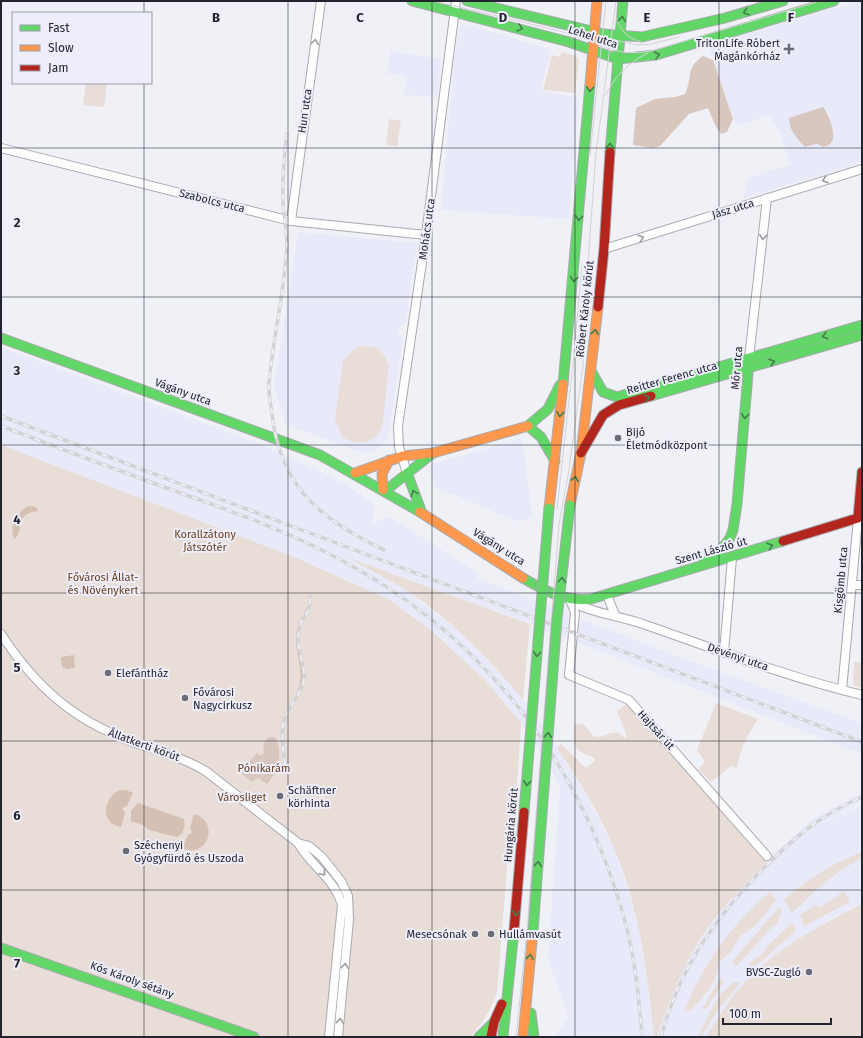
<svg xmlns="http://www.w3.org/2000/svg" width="863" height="1038" viewBox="0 0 863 1038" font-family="'Fira Sans',sans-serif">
	<rect width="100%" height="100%" fill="#f0f1f7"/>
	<!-- built -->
	<path fill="#e8eaf9" d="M857,1H862V162L743,199L748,178L790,165L780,132L769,115L736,126L708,45Z
		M462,23L552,50L540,90L579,98L569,219L441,210L454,62L459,26Z
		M391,51L441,59L438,97L404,95L407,76L387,73Z
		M298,232L417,243L406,322L400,326L398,332L403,338L390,428L387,438L381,446L372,452L363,453L285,424L274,385Z
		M1,347L263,445L343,482L374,504L373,523L390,517L479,574L477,578L668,653L862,723V754L526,622L352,559L408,592L456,629L501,674L532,711L561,754L585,793L614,848L637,918L649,979L654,1037H557V1033L569,1017L548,960L560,786L548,763L521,723L486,681L431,630L388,599L319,568L1,446Z
		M522,438L532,517L519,522L435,487L430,465Z
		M862,793V801L825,822L862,805V904L830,919L765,962L745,982L706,1037H657L670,998L692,951L709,926L730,899L777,851L814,818Z"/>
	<!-- green -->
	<path fill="#e9ddd8" d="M562,52L576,56L579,61L575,93L543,90L552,55L560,57Z
		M86,83H107L104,107L83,105Z
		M389,119L401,121L397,146L386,145Z
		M366,346L377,348L384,355L389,365L382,428C373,445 358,446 342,437L335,419L343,361L350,353L358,347Z
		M1,445L294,557L388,599L431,630L486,681L521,723L518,772L508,855L497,993C490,1011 482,1025 469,1037H1Z
		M349,558L530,624L523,700C490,660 452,620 407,591C388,579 368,569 349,558Z
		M854,662L862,663V688L853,685Z
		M716,703L758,719C748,735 740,749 737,768L731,766L711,782L698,769L705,762L697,750Z
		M627,704L767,862C747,882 726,903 709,926C685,959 670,998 657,1037H654C648,973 639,908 614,848C600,815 577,777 557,748L561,744L586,768L596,760C592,755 586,756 581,752C572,747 572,735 575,725C586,720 588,732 595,737C608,737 614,726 625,738L627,736L617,711Z
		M862,852V858C834,872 814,892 792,913L784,900C807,879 833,863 862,852Z
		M844,891L850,902L804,926L800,915L815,905L820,907C829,903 836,896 844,891Z
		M770,892L776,901L754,927L740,936L731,952L719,962C719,980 702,999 690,1011H684C706,960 729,928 770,892Z
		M862,904V1037H706C718,1018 730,998 745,982C773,951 825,922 862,904Z
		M779,907L782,910L778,923L770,929L737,966L732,962Z
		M792,923L795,926V932C778,945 764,961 746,973L750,963L762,954L768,945Z
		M721,977L724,982L706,1009H702Z
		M735,982L740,983L716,1013L701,1037H698C707,1019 717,991 735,982Z"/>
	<!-- forest -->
	<path fill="#d7c7bf" d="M703,56L713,60L733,119L727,132L721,134L716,127L708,108L689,114L660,146L653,148L633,145L636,108L655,99L675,97L685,94C693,77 685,68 703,56Z
		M823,107C829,115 841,142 826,146C822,148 821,145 817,144C814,144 808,146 805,147C797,138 789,131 789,118Z
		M269,737H275C284,752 278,773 267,784L258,778L252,782L242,774L247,764L257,753L261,756L264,753C263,746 263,742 269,737Z"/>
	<!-- water -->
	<path fill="#d5c0b4" d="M28,506L36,507L38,511C14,514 25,527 15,539C7,529 18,511 28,506Z
		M74,655L75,668L67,669L62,667L61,657Z
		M120,790H126L133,793L127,806L122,808L125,813L121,827C99,824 103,797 120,790Z
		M138,803L184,819C186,825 183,835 177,837L149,830L143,825L131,821V811Z
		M194,814C221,822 207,860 182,848L188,835L192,833L190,828Z"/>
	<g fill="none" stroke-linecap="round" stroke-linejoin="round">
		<!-- stream -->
		<path stroke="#d5c0b4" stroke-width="2" d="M298,693C307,671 296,657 297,636C297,625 305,617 308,607"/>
		<defs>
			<path id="street" d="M1,148L291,221L426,235
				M291,221L321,1
				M604,249L862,169
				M749,358L767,198
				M407,473L399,447L398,426L426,235L456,1
				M853,585H862
				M607,595L615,615
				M570,601C592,613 619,616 643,624C715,649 787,677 862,695
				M571,602L575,613L569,675L629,700L767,856
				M1,634C35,686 72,719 130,741C157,751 183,757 207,772L298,843C311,866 335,879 342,905L329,1037
				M724,652L732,558
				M842,690L858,518L861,517
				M298,843L309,846L322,857L341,881L348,896L349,920L338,1037"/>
			<path id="fast" d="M412,1L569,42L618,59L656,55L834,1
				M467,1L604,34L642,37L725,18L783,1
				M610,152L623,1
				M1,338L320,455L420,512
				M591,371L603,392L617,397L862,325
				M563,384L590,85
				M651,396L862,335
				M528,426L541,437L555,461
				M528,426L548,409L560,385
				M407,473L422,513
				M383,490L390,487L433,453
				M704,562L720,551L730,538L733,530L737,504L749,362
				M523,578C545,591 566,602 591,599L783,541
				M1,948L254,1037
				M531,1013L534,1037
				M479,1037L494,1022
				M503,1037L514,930"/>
			<path id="slow" d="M590,85L597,1
				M355,473L403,456L433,453L528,426
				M383,490L382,474L389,460
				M570,505L581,453L598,307
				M549,508L563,384
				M420,512L523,578
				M523,1037L533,931"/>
			<path id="jam" d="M598,307L604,249L610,152
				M581,453L603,415L619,405L651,396
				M783,541L858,518L862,472
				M491,1037L494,1022L502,1004"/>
		</defs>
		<!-- street casing -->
		<use href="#street" stroke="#a9aab1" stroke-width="10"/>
		<!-- fast casing -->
		<use href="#fast" stroke="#a9aab1" stroke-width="11"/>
		<!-- slow casing -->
		<use href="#slow" stroke="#a9aab1" stroke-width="11"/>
		<!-- jam casing -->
		<use href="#jam" stroke="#a9aab1" stroke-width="11"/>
		<!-- street -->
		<use href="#street" stroke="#fdfdfe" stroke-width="8"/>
		<!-- fast -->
		<use href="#fast" stroke="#63d668" stroke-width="9"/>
		<!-- slow -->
		<use href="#slow" stroke="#ff974d" stroke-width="9"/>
		<!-- jam -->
		<use href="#jam" stroke="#b3261e" stroke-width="9"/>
		<!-- tram -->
		<path stroke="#d3d3d5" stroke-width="1" d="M433,1C476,11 520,21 563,32C598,41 612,58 651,51L820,1
			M616,17C620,30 627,38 641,42
			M583,33L637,45L651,44L679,37
			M606,95C615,76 629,62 648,53
			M590,155L606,1
			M557,509L573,364L582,264
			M516,1037L527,930L559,524L568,476L583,365L589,248L596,153L616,1"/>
		<defs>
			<path id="rail" d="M287,134C284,157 282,179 283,203C284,217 287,231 287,245C285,290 273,337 269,383C268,396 272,409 273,422C284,492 324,520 384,550
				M1,416L862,742
				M1,426C58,448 115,469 172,490C229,510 287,531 341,560C484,636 581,763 624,918C635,957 639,997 642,1037
				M285,764C283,748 280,730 286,715C292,702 302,693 304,679C305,662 295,646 299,630C302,615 312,613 310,596
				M661,1037C679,970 712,922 760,872C790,841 821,814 862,797"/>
		</defs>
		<!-- rail casing -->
		<use href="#rail" stroke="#d3d3d5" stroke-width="3.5"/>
		<!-- rail -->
		<use href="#rail" stroke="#edeefa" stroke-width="2" stroke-dasharray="6" stroke-linecap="butt"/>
		<defs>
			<path id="fast-bridge" d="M524,812L549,508
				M533,931L557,619L570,505"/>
			<path id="jam-bridge" d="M514,930L524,812"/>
		</defs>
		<!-- fast-bridge casing -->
		<use href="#fast-bridge" stroke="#a9aab1" stroke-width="11" stroke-linecap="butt"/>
		<!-- jam-bridge casing -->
		<use href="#jam-bridge" stroke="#a9aab1" stroke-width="11" stroke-linecap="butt"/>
		<!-- fast-bridge -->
		<use href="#fast-bridge" stroke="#63d668" stroke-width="9"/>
		<!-- jam-bridge -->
		<use href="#jam-bridge" stroke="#b3261e" stroke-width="9"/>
	</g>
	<!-- one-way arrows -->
	<defs><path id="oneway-chevron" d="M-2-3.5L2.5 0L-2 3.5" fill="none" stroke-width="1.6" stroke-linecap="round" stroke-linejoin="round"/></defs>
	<g stroke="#437d4c">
		<use href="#oneway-chevron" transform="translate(746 12) rotate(163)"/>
		<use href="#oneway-chevron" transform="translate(622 19) rotate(-84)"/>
		<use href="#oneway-chevron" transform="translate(520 28) rotate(15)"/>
		<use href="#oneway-chevron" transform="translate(657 55) rotate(-14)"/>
		<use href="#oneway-chevron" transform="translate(590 89) rotate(94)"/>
		<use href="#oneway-chevron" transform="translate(610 146) rotate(-87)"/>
		<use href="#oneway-chevron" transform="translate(579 218) rotate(95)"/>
		<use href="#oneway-chevron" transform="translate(574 279) rotate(96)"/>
		<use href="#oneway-chevron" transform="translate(595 332) rotate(-84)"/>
		<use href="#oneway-chevron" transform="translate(825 336) rotate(164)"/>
		<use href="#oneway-chevron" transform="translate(772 362) rotate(-16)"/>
		<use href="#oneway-chevron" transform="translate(647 398) rotate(-16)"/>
		<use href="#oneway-chevron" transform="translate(560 414) rotate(96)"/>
		<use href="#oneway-chevron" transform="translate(745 416) rotate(95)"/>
		<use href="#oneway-chevron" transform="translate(575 479) rotate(-78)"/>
		<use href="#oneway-chevron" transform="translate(414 493) rotate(-111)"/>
		<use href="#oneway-chevron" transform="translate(770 546) rotate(-18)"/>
		<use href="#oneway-chevron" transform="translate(562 580) rotate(-83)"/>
		<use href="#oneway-chevron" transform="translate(537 654) rotate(95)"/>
		<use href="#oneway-chevron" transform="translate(548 735) rotate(-85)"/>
		<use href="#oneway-chevron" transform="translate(527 783) rotate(95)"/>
		<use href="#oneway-chevron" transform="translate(538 864) rotate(-85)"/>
		<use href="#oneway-chevron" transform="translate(516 913) rotate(95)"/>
		<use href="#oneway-chevron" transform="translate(530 957) rotate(-84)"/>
	</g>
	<g stroke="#9b9ba1">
		<use href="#oneway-chevron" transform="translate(315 42) rotate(-82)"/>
		<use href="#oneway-chevron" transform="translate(825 180) rotate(163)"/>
		<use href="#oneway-chevron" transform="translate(763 237) rotate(96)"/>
		<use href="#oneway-chevron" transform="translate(641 238) rotate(-17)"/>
		<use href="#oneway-chevron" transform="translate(323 873) rotate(49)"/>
		<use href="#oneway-chevron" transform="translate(345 966) rotate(-84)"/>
		<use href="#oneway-chevron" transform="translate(340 1021) rotate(-84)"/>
	</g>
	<!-- grid -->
	<path fill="none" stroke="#23242f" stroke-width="1" stroke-opacity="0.55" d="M144,1V13M288,1V1037M432,1V1037M575,1V1037M719,1V1037M144,83V1037M1,148H862M1,297H862M1,445H862M1,593H862M1,741H862M1,890H862"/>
	<!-- markers -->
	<g fill="#6b6c75" stroke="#edeefa" stroke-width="1.5">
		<path d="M787 43h4v4h4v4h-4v4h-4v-4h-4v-4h4z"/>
		<circle cx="618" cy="438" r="4"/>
		<circle cx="108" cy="673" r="4"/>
		<circle cx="185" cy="698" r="4"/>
		<circle cx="280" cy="796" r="4"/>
		<circle cx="126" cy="851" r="4"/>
		<circle cx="475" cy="934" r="4"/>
		<circle cx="491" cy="934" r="4"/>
		<circle cx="809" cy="972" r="4"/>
	</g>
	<g text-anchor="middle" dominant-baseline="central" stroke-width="4" stroke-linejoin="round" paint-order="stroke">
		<!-- street labels -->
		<g font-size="11" fill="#23242f" stroke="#edeefa">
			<text transform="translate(593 37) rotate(18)">Lehel utca</text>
			<text transform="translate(305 111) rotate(-82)">Hun utca</text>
			<text transform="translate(212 201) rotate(14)">Szabolcs utca</text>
			<text transform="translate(733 209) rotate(-17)">Jász utca</text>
			<text transform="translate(427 229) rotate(-82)">Mohács utca</text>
			<text transform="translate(585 309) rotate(-84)">Róbert Károly körút</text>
			<text transform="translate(737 368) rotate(-85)">Mór utca</text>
			<text transform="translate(672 378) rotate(-16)">Reitter Ferenc utca</text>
			<text transform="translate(183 392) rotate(20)">Vágány utca</text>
			<text transform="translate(499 547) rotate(32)">Vágány utca</text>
			<text transform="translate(711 551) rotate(-16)">Szent László út</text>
			<text transform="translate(841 580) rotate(-85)">Kisgömb utca</text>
			<text transform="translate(738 657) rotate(19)">Dévényi utca</text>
			<text transform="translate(656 730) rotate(48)">Hajtsár út</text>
			<text transform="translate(144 745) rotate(20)">Állatkerti körút</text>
			<text transform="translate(511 825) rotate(-85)">Hungária körút</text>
			<text transform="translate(132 980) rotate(20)">Kós Károly sétány</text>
		</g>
		<!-- poi labels -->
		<g font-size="11" fill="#23242f" stroke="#edeefa" text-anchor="start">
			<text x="780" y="43" text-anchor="end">TritonLife Róbert<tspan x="780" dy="13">Magánkórház</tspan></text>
			<text x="626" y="432">Bijó<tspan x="626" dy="13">Életmódközpont</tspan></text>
			<text x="116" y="673">Elefántház</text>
			<text x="193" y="692">Fővárosi<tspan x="193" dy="13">Nagycirkusz</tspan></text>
			<text x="288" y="790">Schäftner<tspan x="288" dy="13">körhinta</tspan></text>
			<text x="134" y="845">Széchenyi<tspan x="134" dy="13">Gyógyfürdő és Uszoda</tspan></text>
			<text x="467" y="934" text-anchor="end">Mesecsónak</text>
			<text x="499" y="934">Hullámvasút</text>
			<text x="801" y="972" text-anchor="end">BVSC-Zugló</text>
		</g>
		<!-- park labels -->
		<g font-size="11" fill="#6c4122" stroke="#edeefa">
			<text x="205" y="534">Korallzátony<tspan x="205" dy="13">Játszótér</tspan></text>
			<text x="103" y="577">Fővárosi Állat-<tspan x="103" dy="13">és Növénykert</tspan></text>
			<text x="264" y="768">Pónikarám</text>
			<text x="242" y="797">Városliget</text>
		</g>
	</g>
	<g font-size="13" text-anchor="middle" font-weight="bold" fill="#23242f" stroke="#edeefa" stroke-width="4" stroke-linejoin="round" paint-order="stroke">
		<text x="216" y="22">B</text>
		<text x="360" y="22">C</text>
		<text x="503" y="22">D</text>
		<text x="647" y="22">E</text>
		<text x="791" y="22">F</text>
		<text x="17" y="227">2</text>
		<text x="17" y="375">3</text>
		<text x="17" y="524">4</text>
		<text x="17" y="672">5</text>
		<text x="17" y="820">6</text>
		<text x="17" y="968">7</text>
	</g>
	<!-- border -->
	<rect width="863" height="1038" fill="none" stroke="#23242f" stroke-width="4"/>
	<!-- legend -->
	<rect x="12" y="12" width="140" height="72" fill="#edeefa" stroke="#9c9da9"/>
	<rect x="20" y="25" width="20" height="6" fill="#63d668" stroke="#9c9da9"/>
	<text x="48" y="32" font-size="12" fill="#23242f">Fast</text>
	<rect x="20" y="45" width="20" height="6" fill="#ff974d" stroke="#9c9da9"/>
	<text x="48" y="52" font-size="12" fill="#23242f">Slow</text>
	<rect x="20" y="65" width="20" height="6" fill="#b3261e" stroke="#9c9da9"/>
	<text x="48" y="72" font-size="12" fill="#23242f">Jam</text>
	<!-- scale -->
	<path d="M723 1018v6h108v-6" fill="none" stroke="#23242f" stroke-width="2"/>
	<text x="729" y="1018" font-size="12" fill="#23242f" stroke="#edeefa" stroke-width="3" paint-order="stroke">100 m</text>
</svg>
